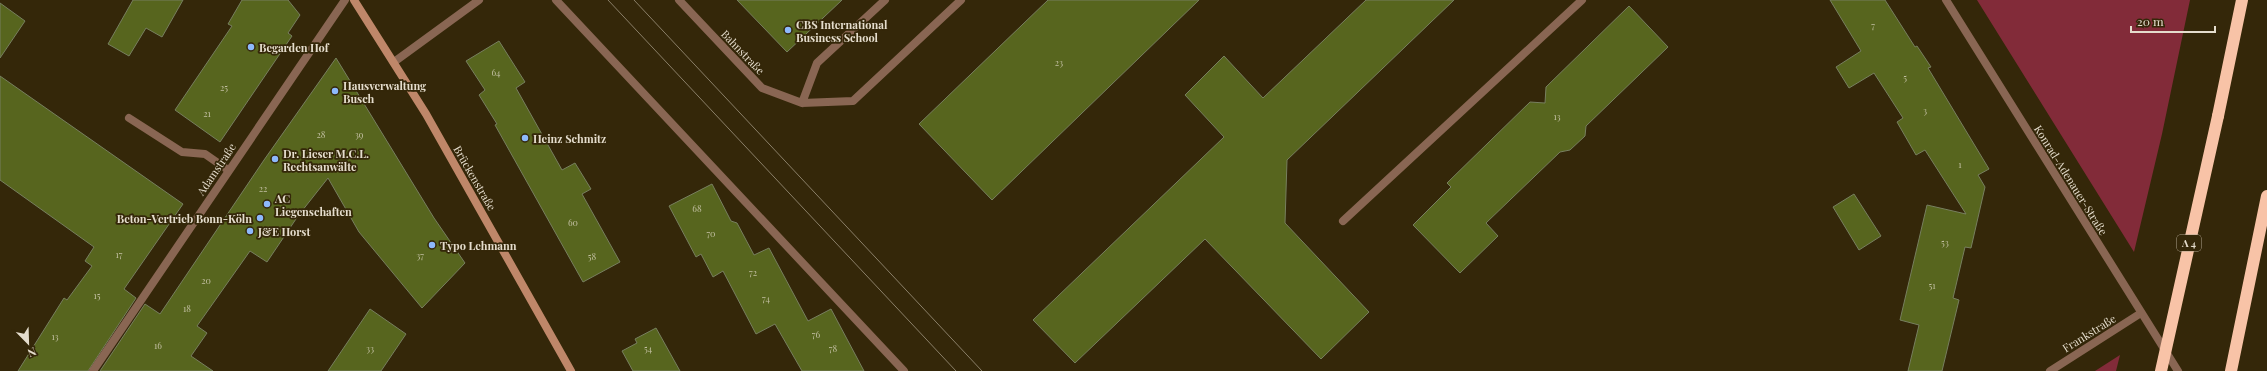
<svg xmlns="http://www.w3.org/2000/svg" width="2267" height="371" viewBox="0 0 2267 371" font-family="'Playfair Display',serif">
	<rect width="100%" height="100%" fill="#342709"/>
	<!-- forest -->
	<path fill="#822b39" d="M1977,0H2190L2162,134L2134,252Z
		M2120,355L2116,371H2095Z"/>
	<!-- building -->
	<path fill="#57651e" stroke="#777f5f" d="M133,0H183L162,37L146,28L129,56L108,44Z
		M242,0H288L300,15L288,33L292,36L220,142L175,110L232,26L228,24Z
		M737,0H842L787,52Z
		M1048,0H1199L992,200L919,124Z
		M1366,0H1454L1287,160L1285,223L1369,312L1321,359L1205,239L1075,363L1033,320L1224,137L1185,95L1224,56L1263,98Z
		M1830,0H1885L1915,47L1917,46L1931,67L1928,68L1989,169L1978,175L1985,187L1971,248L1965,247L1953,298L1959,300L1942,371H1908L1919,325L1900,320L1927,205L1966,214L1925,150L1916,155L1897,122L1903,118L1874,73L1849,88L1836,67L1861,51Z
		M0,3L25,21L0,58Z
		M1629,6L1668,47L1586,126L1585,136L1570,150L1560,152L1486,223L1498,236L1460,273L1413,225L1451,187L1447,183L1530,102L1545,103L1546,87Z
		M499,41L525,82L516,88L562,170L575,163L591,189L582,194L620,262L583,282L495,125L497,124L479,95L485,90L466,61Z
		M336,58L434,218L465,263L422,308L359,232L328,178L298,216L267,262L250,251L197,326L207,333L191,356L213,371H100L145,304L160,314L264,160Z
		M0,76L183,204L124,289L136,298L88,371H18L64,298L67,300L92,266L85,261L94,247L0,180Z
		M712,184L731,221L737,223L754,255L769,248L808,321L831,309L864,371H802L775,324L756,334L723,271L713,277L701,254L696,257L669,206Z
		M1854,194L1881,236L1859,250L1833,207Z
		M370,309L406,334L381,371H328Z
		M656,328L680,371H633L622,351L637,343L635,339Z"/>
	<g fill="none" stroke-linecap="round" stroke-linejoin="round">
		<!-- service -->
		<path stroke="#896653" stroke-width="8" d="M556,0L904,371
			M679,0L762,88L802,103L853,101L961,0
			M394,62L479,0
			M802,103L817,63L885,0
			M129,118L182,152L205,154L228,170
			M1343,221L1582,0"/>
		<!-- minor -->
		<path stroke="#896653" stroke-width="8" d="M93,371L345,0
			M2050,371L2141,313"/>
		<!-- tertiary -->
		<path stroke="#896653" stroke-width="8" d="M1946,0L2178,371"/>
		<!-- secondary -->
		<path stroke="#bf8769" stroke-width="8" d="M354,0L426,114L571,371"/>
		<!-- motorway -->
		<path stroke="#f8c3a7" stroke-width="12" d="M2218,116L2242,0
			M2231,371L2267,196"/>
		<!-- tram -->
		<path stroke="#8a7f68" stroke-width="1" d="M608,0L956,371
			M634,0L982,371"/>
		<!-- motorway-bridge -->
		<path stroke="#f8c3a7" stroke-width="12" d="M2161,371L2218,116"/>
	</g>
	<!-- markers -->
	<g fill="#8db9fc" stroke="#342709" stroke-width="1.5">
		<circle cx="788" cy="30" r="4"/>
		<circle cx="251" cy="47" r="4"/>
		<circle cx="335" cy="91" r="4"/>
		<circle cx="525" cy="138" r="4"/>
		<circle cx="275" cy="159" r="4"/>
		<circle cx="267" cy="204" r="4"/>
		<circle cx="260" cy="218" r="4"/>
		<circle cx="250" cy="231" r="4"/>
		<circle cx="432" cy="245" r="4"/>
	</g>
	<g text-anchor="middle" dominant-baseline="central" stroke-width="3.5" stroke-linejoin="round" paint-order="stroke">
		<!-- number labels -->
		<g font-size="9" fill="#c2bfa1">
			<text x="1873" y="25">7</text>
			<text x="1059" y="62">23</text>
			<text x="496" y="72">64</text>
			<text x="1905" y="77">5</text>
			<text x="224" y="87">25</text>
			<text x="1925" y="110">3</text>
			<text x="207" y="113">21</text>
			<text x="1557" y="116">13</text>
			<text x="321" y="134">28</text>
			<text x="359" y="134">39</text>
			<text x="1960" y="164">1</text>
			<text x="263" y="188">22</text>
			<text x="697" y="208">68</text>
			<text x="573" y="222">60</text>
			<text x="711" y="233">70</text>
			<text x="1945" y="242">53</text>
			<text x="119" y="254">17</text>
			<text x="420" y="255">37</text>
			<text x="592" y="256">58</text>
			<text x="753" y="272">72</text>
			<text x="206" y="280">20</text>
			<text x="1932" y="285">51</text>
			<text x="97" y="295">15</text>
			<text x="766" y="298">74</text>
			<text x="187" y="308">18</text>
			<text x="816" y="334">76</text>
			<text x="55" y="336">13</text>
			<text x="158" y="345">16</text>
			<text x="370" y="348">33</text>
			<text x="648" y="348">54</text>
			<text x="833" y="348">78</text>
		</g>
		<!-- shield labels -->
		<rect fill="#342709" stroke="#b0a692" stroke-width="1" x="2177" y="235" width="24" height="16" rx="3"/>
		<g font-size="10" font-weight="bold" fill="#e5ddcd">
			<text x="2189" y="243">A 4</text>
		</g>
		<!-- poi labels -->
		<g font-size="11" font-weight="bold" fill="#e5ddcd" stroke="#342709" text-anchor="start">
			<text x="796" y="24">CBS International<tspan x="796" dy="13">Business School</tspan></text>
			<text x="259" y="47">Begarden Hof</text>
			<text x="343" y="85">Hausverwaltung<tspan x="343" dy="13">Busch</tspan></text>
			<text x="533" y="138">Heinz Schmitz</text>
			<text x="283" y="153">Dr. Lieser M.C.L.<tspan x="283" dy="13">Rechtsanwälte</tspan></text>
			<text x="275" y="198">AC<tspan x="275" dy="13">Liegenschaften</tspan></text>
			<text x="252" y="218" text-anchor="end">Beton-Vertrieb Bonn-Köln</text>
			<text x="258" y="231">J&amp;E Horst</text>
			<text x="440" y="245">Typo Lehmann</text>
		</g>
		<!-- street labels -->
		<g font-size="11" fill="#e5ddcd" stroke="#342709">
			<text transform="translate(743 52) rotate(46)">Bahnstraße</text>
			<text transform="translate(216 169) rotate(-56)">Adamstraße</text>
			<text transform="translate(475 178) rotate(60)">Brückenstraße</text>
			<text transform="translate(2071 180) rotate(58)">Konrad-Adenauer-Straße</text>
			<text transform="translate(2089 333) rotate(-32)">Frankstraße</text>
		</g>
	</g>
	<!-- north arrow -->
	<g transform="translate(28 343) rotate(157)" stroke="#342709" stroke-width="3" paint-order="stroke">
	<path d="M0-3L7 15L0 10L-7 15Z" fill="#e5ddcd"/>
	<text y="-6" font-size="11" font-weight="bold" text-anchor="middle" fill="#e5ddcd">N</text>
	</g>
	<!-- scale -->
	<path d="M2131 26v6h84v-6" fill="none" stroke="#e5ddcd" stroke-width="2"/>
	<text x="2137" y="26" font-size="12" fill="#e5ddcd" stroke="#342709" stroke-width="3" paint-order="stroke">20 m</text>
</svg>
